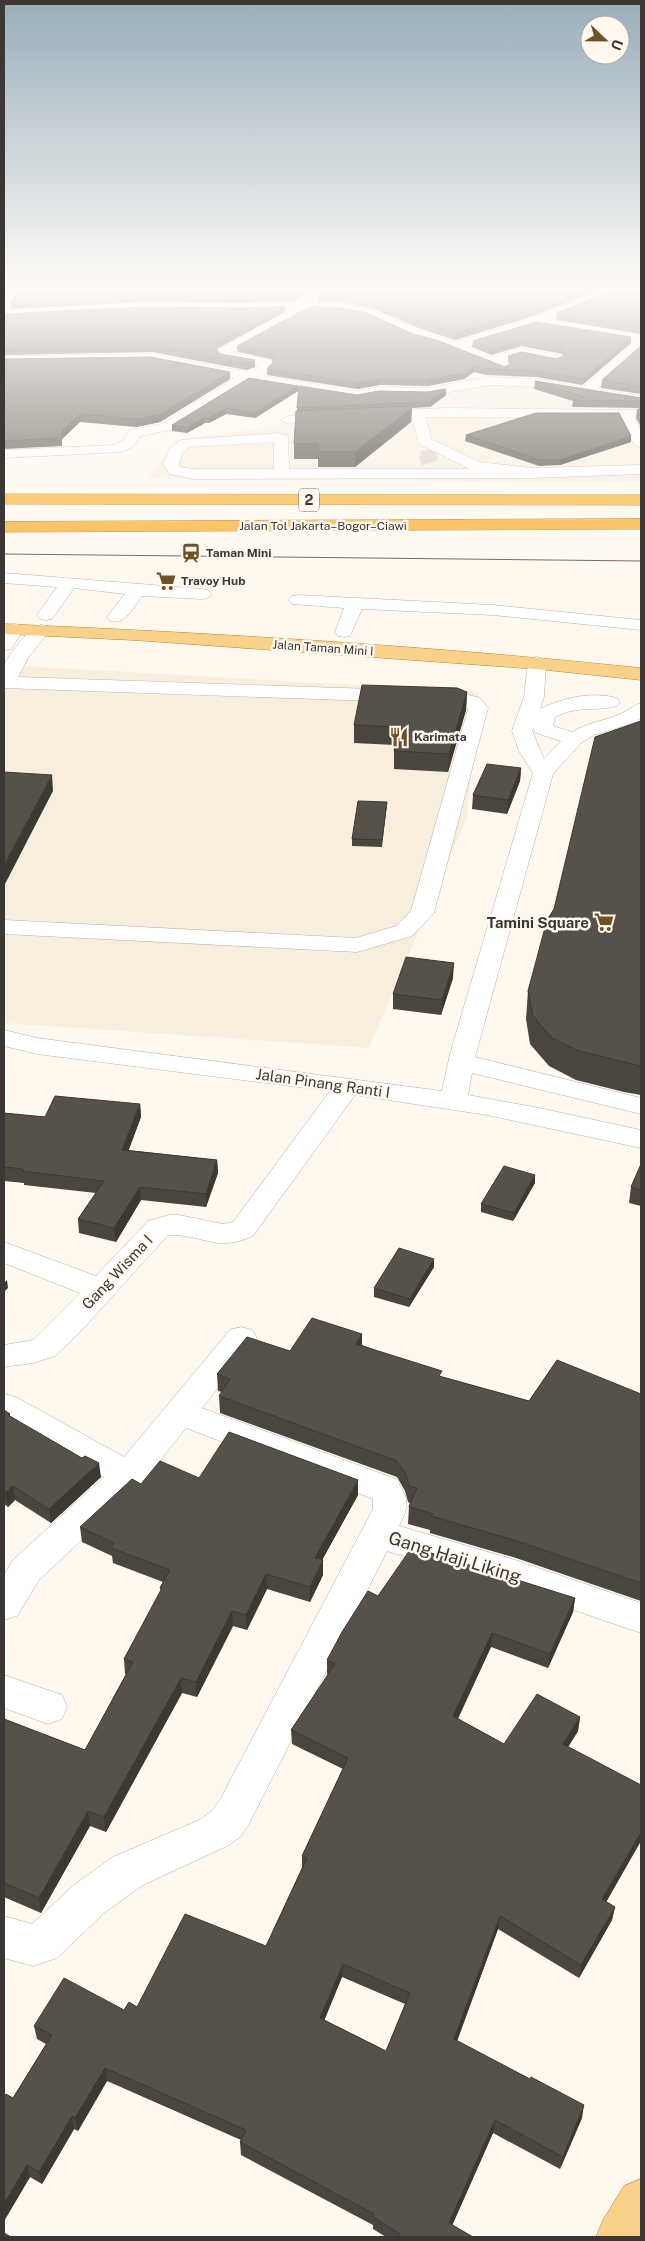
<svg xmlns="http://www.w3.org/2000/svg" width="645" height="2241" viewBox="0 0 645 2241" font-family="'Public Sans',sans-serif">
	<rect width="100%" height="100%" fill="#fff8ef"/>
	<!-- built -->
	<path fill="#f9eede" d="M438,374L565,386L641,400V482L147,479L177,440L273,427L318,396L357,404Z
		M4,665L479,692L467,817L369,1048L4,1023Z"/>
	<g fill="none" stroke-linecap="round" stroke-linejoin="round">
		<!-- minor-tunnel-far1 -->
		<path stroke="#d8d1ca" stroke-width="13" stroke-dasharray="13 7" stroke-linecap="butt" d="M426,450L428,456"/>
		<!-- minor-tunnel -->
		<path stroke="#d8d1ca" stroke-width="17" stroke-dasharray="17 8" stroke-linecap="butt" d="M427,454L430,463"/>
		<defs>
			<path id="minor" d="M15,289H27L8,311L4,312V301Z
				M613,289H625L626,291L624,294L604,299L539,325L467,347L491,357L521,348L562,356L564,359L557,363L521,356L503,362L512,367L505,371L439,345L412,337L366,317L342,312L311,310L232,353L270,360L274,365L263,376L357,391L379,387L427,388L489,377L536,379L583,387L635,342L589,336L587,333L589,330L641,335V350L597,389L641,396V404L536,387L489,385L427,396L379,395L357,399L249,381L170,430L140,436L133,447L121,452L4,458V450L114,445L123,441L130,430L161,424L235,378L152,362L4,364V356L152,354L246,372L256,369L259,366L221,359L217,353L218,350L295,309L291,306L297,302L342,304L374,311L420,331L455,342L531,319L596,293Z
				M448,408L639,410L641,413L634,417L641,431V448L634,444L620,417H426L431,439L479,462L531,468L641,465V474L531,478L194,479L170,474L163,464L170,448L181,440L277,433L286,435L288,438L289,469H470L419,444L412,418L375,419L368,415L375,411ZM274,442V469H194L180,467L179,464L182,453L190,447Z
				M332,413L337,414L339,417L337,420L288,424L281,420L288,416Z
				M4,573L202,589L208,590L211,594L208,598L202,599L142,596C133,607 126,625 110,621L107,617L125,594L74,588L52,619L46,620L40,619L37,615L57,587L4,583Z
				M298,595L493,605L641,620V630L493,615L362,609L350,636L344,637L338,636L335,632L344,608L292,604L289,600L292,596Z
				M15,624L21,625L24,629L11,649L4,650V632L9,625Z
				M41,625L47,626L50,630L28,658L18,677L458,692L480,698L488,708L434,913L412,936L357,952L4,934V920L356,938L396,926L411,911L468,709L457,704L4,688C4,681 2,673 4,667C7,655 30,627 41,625Z
				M537,657L544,659L546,663L544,697L540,709C563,698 591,691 617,698L620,702L617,706C594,712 579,705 555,717L553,726L572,732C587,723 604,721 620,714C628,711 633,705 641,703V718L636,722L594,735L581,743L553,774L475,1057L641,1098V1114L472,1073L468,1095L539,1108L641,1130V1148L487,1115L355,1095L253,1236C215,1253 204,1234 168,1235L80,1332L55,1356L33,1363L4,1367V1345L33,1340L80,1293L4,1263V1242L96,1276L148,1221L169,1215H179L223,1224L233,1222L330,1091L37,1054L4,1046V1030L37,1038L442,1091L450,1054L533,773L519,751L512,731L524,697L528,663L530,659ZM533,728L536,733L561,741L544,759L532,731Z
				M241,1327L252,1330L257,1338L202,1408L396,1479C409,1500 410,1504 399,1526L512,1559L641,1603V1633L509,1588L387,1551L249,1824L240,1837L227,1846L143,1885L104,1913L57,1958L33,1966L4,1958V1916L32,1924L74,1885L113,1857L199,1820L212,1811L221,1798L373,1509V1499L186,1428L141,1484L39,1580L17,1616L4,1620V1575L13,1560L104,1477L4,1421V1394L16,1397L124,1457L230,1330Z
				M4,1675L62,1695L67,1707L62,1719L48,1724L4,1708Z"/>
			<path id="major" d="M4,624C216,633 430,646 641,668V680L537,669L133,640L4,634Z
				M641,2179V2237H596L603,2220L624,2186Z"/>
			<path id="highway" d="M4,494L641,495V505L4,504Z
				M641,519V529L4,532V522Z"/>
		</defs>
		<!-- minor casing -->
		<use href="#minor" stroke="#b7b1a8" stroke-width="1"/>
		<!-- major casing -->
		<use href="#major" stroke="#b58837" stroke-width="1"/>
		<!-- highway casing -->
		<use href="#highway" stroke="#b58837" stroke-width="1"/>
		<!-- minor -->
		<use href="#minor" fill="#fff" fill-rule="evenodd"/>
		<!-- major -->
		<use href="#major" fill="#fad188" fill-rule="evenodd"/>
		<!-- highway -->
		<use href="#highway" fill="#f7b338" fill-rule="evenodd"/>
		<!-- tram -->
		<path stroke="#5c5854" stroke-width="1" d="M4,554L641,561"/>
	</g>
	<!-- wall -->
	<path fill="#4a463f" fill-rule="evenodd" d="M22,289L275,294L280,291L272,289H315L293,301L244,303L143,302L11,309L10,302Z
		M641,289V334L556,320L557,313Z
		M596,291L530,317L455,340L421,329L374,309L342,302L318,301V295Z
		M285,306V312L217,349L220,354L255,360V367L246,370L152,352L4,355V314L244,308Z
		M536,322L631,343L582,385L536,377L486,375L474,372L464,379L427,386L379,385L357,389L267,375V369L273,362L271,359L238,352L237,346L411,333L505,367L510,364L508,362V356L557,359L564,356L562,354L521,346L491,355L472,347L473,341Z
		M641,346V394L601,388L602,380Z
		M4,359L230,379L160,422L136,427L80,422L62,439V446L4,449Z
		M535,381L641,398V427L636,418L637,410L639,409V408L572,407L573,401L534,389Z
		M298,386V391L255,418L226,414L209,423H205L187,433L172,431V425Z
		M299,386L357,395H446L430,407L412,408L411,422L355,467H318V459H294V444Z
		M466,435L631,436V442L560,465L539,466L465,441Z
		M467,692L466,710L448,772L394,769V751L395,745L354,743V725Z
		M641,721V1095L624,1092L576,1080L549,1066L530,1044L526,1019L528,991L554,909Z
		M521,768L520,781L507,814L472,809L473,795Z
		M387,802L382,847L352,846V839Z
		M453,978L441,1015L393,1009V994Z
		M140,1104L141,1117L128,1150L217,1160L218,1173L206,1207L141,1200L116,1242L79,1233L78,1219L96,1193L24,1185V1183L4,1181V1113L45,1117Z
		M641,1164V1206L629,1203L631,1187Z
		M535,1175V1183L513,1221L481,1212V1204Z
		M434,1259V1267L409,1307L374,1297V1288Z
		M362,1334V1345L442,1377L529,1401L641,1394V1601L513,1557L430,1533V1530L408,1524L409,1507L410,1503L408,1502L405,1491L397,1477L220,1413L219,1396L222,1392L218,1391L217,1374L290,1351Z
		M4,1410L10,1414V1416L101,1477L51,1523L15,1500L8,1507L4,1504Z
		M199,1478L358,1495L322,1560L323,1575L310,1602L267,1589L247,1630L233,1626L197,1697L182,1693L106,1832L90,1826L41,1913L4,1897V1719L85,1750L126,1674H125L124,1659L161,1591L160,1588L163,1582L113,1563L112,1556L82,1542L80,1527L141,1484Z
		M378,1596L575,1598L573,1612L548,1668L491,1647L458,1719L504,1744L580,1717L578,1731L568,1747L606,1902L615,1907L612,1920L579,1978L498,1929L457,2041L582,2118L560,2169L493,2133L452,2225L473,2237H386L373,2229V2225L241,2155L240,2142L241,2140L107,2081L78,2131L74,2129L42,2184L30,2177L4,2221L13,2098L46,2044L37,2039L34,2026L124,2010L137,2007L266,1946L302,1868V1856L343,1769L292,1744L291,1730L328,1675L327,1674V1660ZM342,1977L405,2004L386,2051L324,2020Z"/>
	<!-- shaded-wall -->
	<path fill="#3c3933" d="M6,289H13L4,299V292Z
		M303,289H315L293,301V294Z
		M585,289H604L596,291L530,317L455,340V333Z
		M285,306V312L216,349L215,347L216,342Z
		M631,337V343L582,385L583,379Z
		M522,340L521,346L491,355V349Z
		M255,360V367L246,370V363Z
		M474,366V372L464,379L427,386V380Z
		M230,372V379L160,422L136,427L135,419Z
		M379,379V385L357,389V383Z
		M298,386V391L255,418V413Z
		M446,389V395L430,407V402Z
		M226,408V414L209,423V418Z
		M412,408L411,422L355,467V452Z
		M80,414V422L62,439V446L61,438L62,431Z
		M204,417L205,423L187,433V428Z
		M631,436V442L560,465V460Z
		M467,692L466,710L448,772L449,754Z
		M521,768L520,781L507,814L508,800Z
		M52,775L53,791L4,886V865Z
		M454,963L453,978L441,1015L442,1000Z
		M140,1104L141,1117L124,1163L122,1150Z
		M217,1160L218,1173L206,1207V1194Z
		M535,1175V1183L513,1221L514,1213Z
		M140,1187L141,1200L116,1242L114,1228Z
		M434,1259V1267L409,1307L410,1299Z
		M7,1280L8,1288L4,1292V1283Z
		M362,1334V1350L356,1344Z
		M99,1463L101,1477L51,1523L49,1509Z
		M358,1480V1495L315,1573V1558Z
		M13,1486L15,1500L8,1507L5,1493Z
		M323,1560V1575L310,1602V1587Z
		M266,1574L267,1589L247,1630L246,1615Z
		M575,1598L573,1612L548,1668L550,1654Z
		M232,1611L233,1626L197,1697L196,1682Z
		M492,1633L491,1647L452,1730L453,1716Z
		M181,1678L182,1693L106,1832L104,1817Z
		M580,1717L578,1731L561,1758L563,1744Z
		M88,1811L90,1826L41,1913L39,1898Z
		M641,1832V1841L600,1913L602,1899Z
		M615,1907L612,1920L579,1978L581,1965Z
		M500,1916L498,1929L453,2052L454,2039Z
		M343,1964L342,1977L320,2031V2018Z
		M105,2068L107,2081L78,2131L75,2118Z
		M584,2105L582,2118L560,2169L563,2157Z
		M72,2116L74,2129L42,2184L39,2172Z
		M495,2120L493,2133L448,2235L449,2223Z
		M27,2165L30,2177L4,2221V2204Z"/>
	<!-- building -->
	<path fill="#565149" stroke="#3c3933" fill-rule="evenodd" d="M22,289H239L275,294L282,289H303L293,294L244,296L143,295L10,302Z
		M327,289H585L531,310L455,333L421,322L375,302L342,295H318Z
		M625,289H641V327L557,313L605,294Z
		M285,306L216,342L215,347L220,354L255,360L246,363L152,345L4,348V314L143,307L244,308Z
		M311,306L342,308L366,313L411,333L439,341L505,367L514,362L508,356L522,352L557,359L565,355L566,352L563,348L522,340L491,349L473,341L536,322L631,337L583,379L536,371L486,369L474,366L465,373L427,380L379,379L357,383L267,369L276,359L271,353L237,346Z
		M641,346V387L602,380Z
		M151,357L230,372L160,415L135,419L80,414L62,431L61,438L4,441V359Z
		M249,378L298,386L255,413L226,408L209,418L204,417L187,428L172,425Z
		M535,381L641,398V403L640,401L573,400L584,397Z
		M299,386L357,395L379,391L427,392L446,389L430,402L297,408Z
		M411,406L412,408L355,452H318V444H294L296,411Z
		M641,407V418L637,410Z
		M536,413H619L631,436L560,460H539L466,435Z
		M362,685L457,688L467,692L449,754L394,751L399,727L354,725Z
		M641,721V1066L628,1063L579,1051L552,1038L533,1016L528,991L547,920L554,909L595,737Z
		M487,764L521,768L508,800L473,795Z
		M4,772L52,775L4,865Z
		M358,801L387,802L382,840L352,839Z
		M406,957L454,963L442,1000L393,994Z
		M55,1096L140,1104L122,1150L217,1160L206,1194L140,1187L114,1228L78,1219L104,1181L22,1171L23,1169L4,1167V1113L45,1117Z
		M641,1164V1190L631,1187Z
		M504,1166L535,1175L514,1213L481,1204Z
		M399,1248L434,1259L410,1299L374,1288Z
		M312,1318L362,1334L356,1344L442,1371L439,1376L529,1401L557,1360L641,1394V1583L514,1540L431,1516L433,1514L409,1507L417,1488L409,1486L406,1474L397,1461L219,1396L230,1379L217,1374L247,1337L290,1351Z
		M4,1410L10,1414L8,1415L82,1458L85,1456L99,1463L49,1509L13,1486L5,1493L4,1492Z
		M229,1432L358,1480L315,1558L323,1560L310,1587L266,1574L246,1615L232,1611L196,1682L181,1678L104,1817L88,1811L39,1898L4,1883V1719L85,1750L133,1662L124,1659L162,1588H160L170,1570L111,1548L114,1543L80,1527L132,1479L141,1484L160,1461L199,1478Z
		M412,1547L575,1598L550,1654L492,1633L453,1716L504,1744L537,1694L580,1717L563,1744L641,1785V1832L602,1899L615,1907L581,1965L500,1916L454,2039L530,2079L531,2077L584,2105L563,2157L495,2120L449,2223L473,2237H399L400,2234L373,2217L374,2214L240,2142L246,2130L105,2068L75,2118L72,2116L39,2172L27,2165L4,2204V2098L6,2094L13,2098L52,2035L34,2026L64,1978L124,2010L129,2002L137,2007L185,1914L266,1946L307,1858L302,1856L348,1758L291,1730L335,1664L327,1660L342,1632L368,1591L378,1596ZM343,1964L410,1993L386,2051L320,2018Z
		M4,2233L11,2237H4Z"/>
	<!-- sky -->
	<linearGradient id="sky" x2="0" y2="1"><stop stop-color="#99adba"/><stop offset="0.48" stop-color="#fffcf8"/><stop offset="1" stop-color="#fffcf8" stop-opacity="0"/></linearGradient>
	<rect width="645" height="603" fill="url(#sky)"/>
	<!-- icons -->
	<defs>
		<symbol id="station-bare" viewBox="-9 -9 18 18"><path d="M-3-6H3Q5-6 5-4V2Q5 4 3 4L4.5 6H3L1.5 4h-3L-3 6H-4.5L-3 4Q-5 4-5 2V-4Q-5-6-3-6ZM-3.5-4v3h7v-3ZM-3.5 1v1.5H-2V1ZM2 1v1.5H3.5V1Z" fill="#6e5225" stroke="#fff8ef" stroke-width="2.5" paint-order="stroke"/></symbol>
		<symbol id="supermarket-bare" viewBox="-9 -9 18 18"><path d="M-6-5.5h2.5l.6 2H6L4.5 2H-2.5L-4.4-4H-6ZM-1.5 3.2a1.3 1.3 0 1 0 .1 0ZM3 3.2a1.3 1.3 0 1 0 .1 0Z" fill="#6e5225" stroke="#fff8ef" stroke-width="2.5" paint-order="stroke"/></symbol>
		<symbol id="restaurant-bare" viewBox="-9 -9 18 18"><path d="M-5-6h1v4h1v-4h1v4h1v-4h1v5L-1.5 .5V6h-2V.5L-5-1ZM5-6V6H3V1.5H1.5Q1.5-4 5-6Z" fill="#6e5225" stroke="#fff8ef" stroke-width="2.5" paint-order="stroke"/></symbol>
	</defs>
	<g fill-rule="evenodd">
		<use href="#station-bare" x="177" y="539" width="28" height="28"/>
		<use href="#supermarket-bare" x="152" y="567" width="28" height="28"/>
		<use href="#restaurant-bare" x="385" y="723" width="28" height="28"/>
		<use href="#supermarket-bare" x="590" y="908" width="28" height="28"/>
	</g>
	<g text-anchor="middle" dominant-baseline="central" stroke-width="5" stroke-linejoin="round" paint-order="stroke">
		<!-- far-street labels -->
		<g font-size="12" fill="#3a3734" stroke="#fff8ef">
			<text x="323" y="526">Jalan Tol Jakarta–Bogor–Ciawi</text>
			<text transform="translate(323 648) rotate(4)">Jalan Taman Mini I</text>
		</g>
		<!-- far-poi labels -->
		<g font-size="12" font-weight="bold" fill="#3a3734" stroke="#fff8ef" text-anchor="start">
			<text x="206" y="553">Taman Mini</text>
			<text x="181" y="581">Travoy Hub</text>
			<text x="414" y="737">Karimata</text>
		</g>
		<!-- shield labels -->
		<rect fill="#fff8ef" stroke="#75716c" stroke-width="1" x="299" y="488.5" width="20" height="23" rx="4"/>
		<g font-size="14" font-weight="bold" fill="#3a3734">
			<text x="309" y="500">2</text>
		</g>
		<!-- poi labels -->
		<g font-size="15" font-weight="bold" fill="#3a3734" stroke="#fff8ef" text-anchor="end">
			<text x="589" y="922">Tamini Square</text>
		</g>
		<!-- street labels -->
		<g font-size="15" fill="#3a3734" stroke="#fff8ef">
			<text transform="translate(323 1083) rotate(8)">Jalan Pinang Ranti I</text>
			<text transform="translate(117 1272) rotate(-47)">Gang Wisma I</text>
		</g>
		<!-- near-street labels -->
		<g font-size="18" fill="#3a3734" stroke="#fff8ef">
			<text transform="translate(455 1557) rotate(17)">Gang Haji Liking</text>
		</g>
	</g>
	<!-- border -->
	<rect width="645" height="2241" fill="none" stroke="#3a3734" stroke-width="10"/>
	<!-- north arrow -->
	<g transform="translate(605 40) rotate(112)"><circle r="24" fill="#fff8ef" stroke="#b0aba4"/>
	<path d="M0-4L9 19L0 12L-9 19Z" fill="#6e5225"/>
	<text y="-8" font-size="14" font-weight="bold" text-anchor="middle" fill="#3a3734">U</text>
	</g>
</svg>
